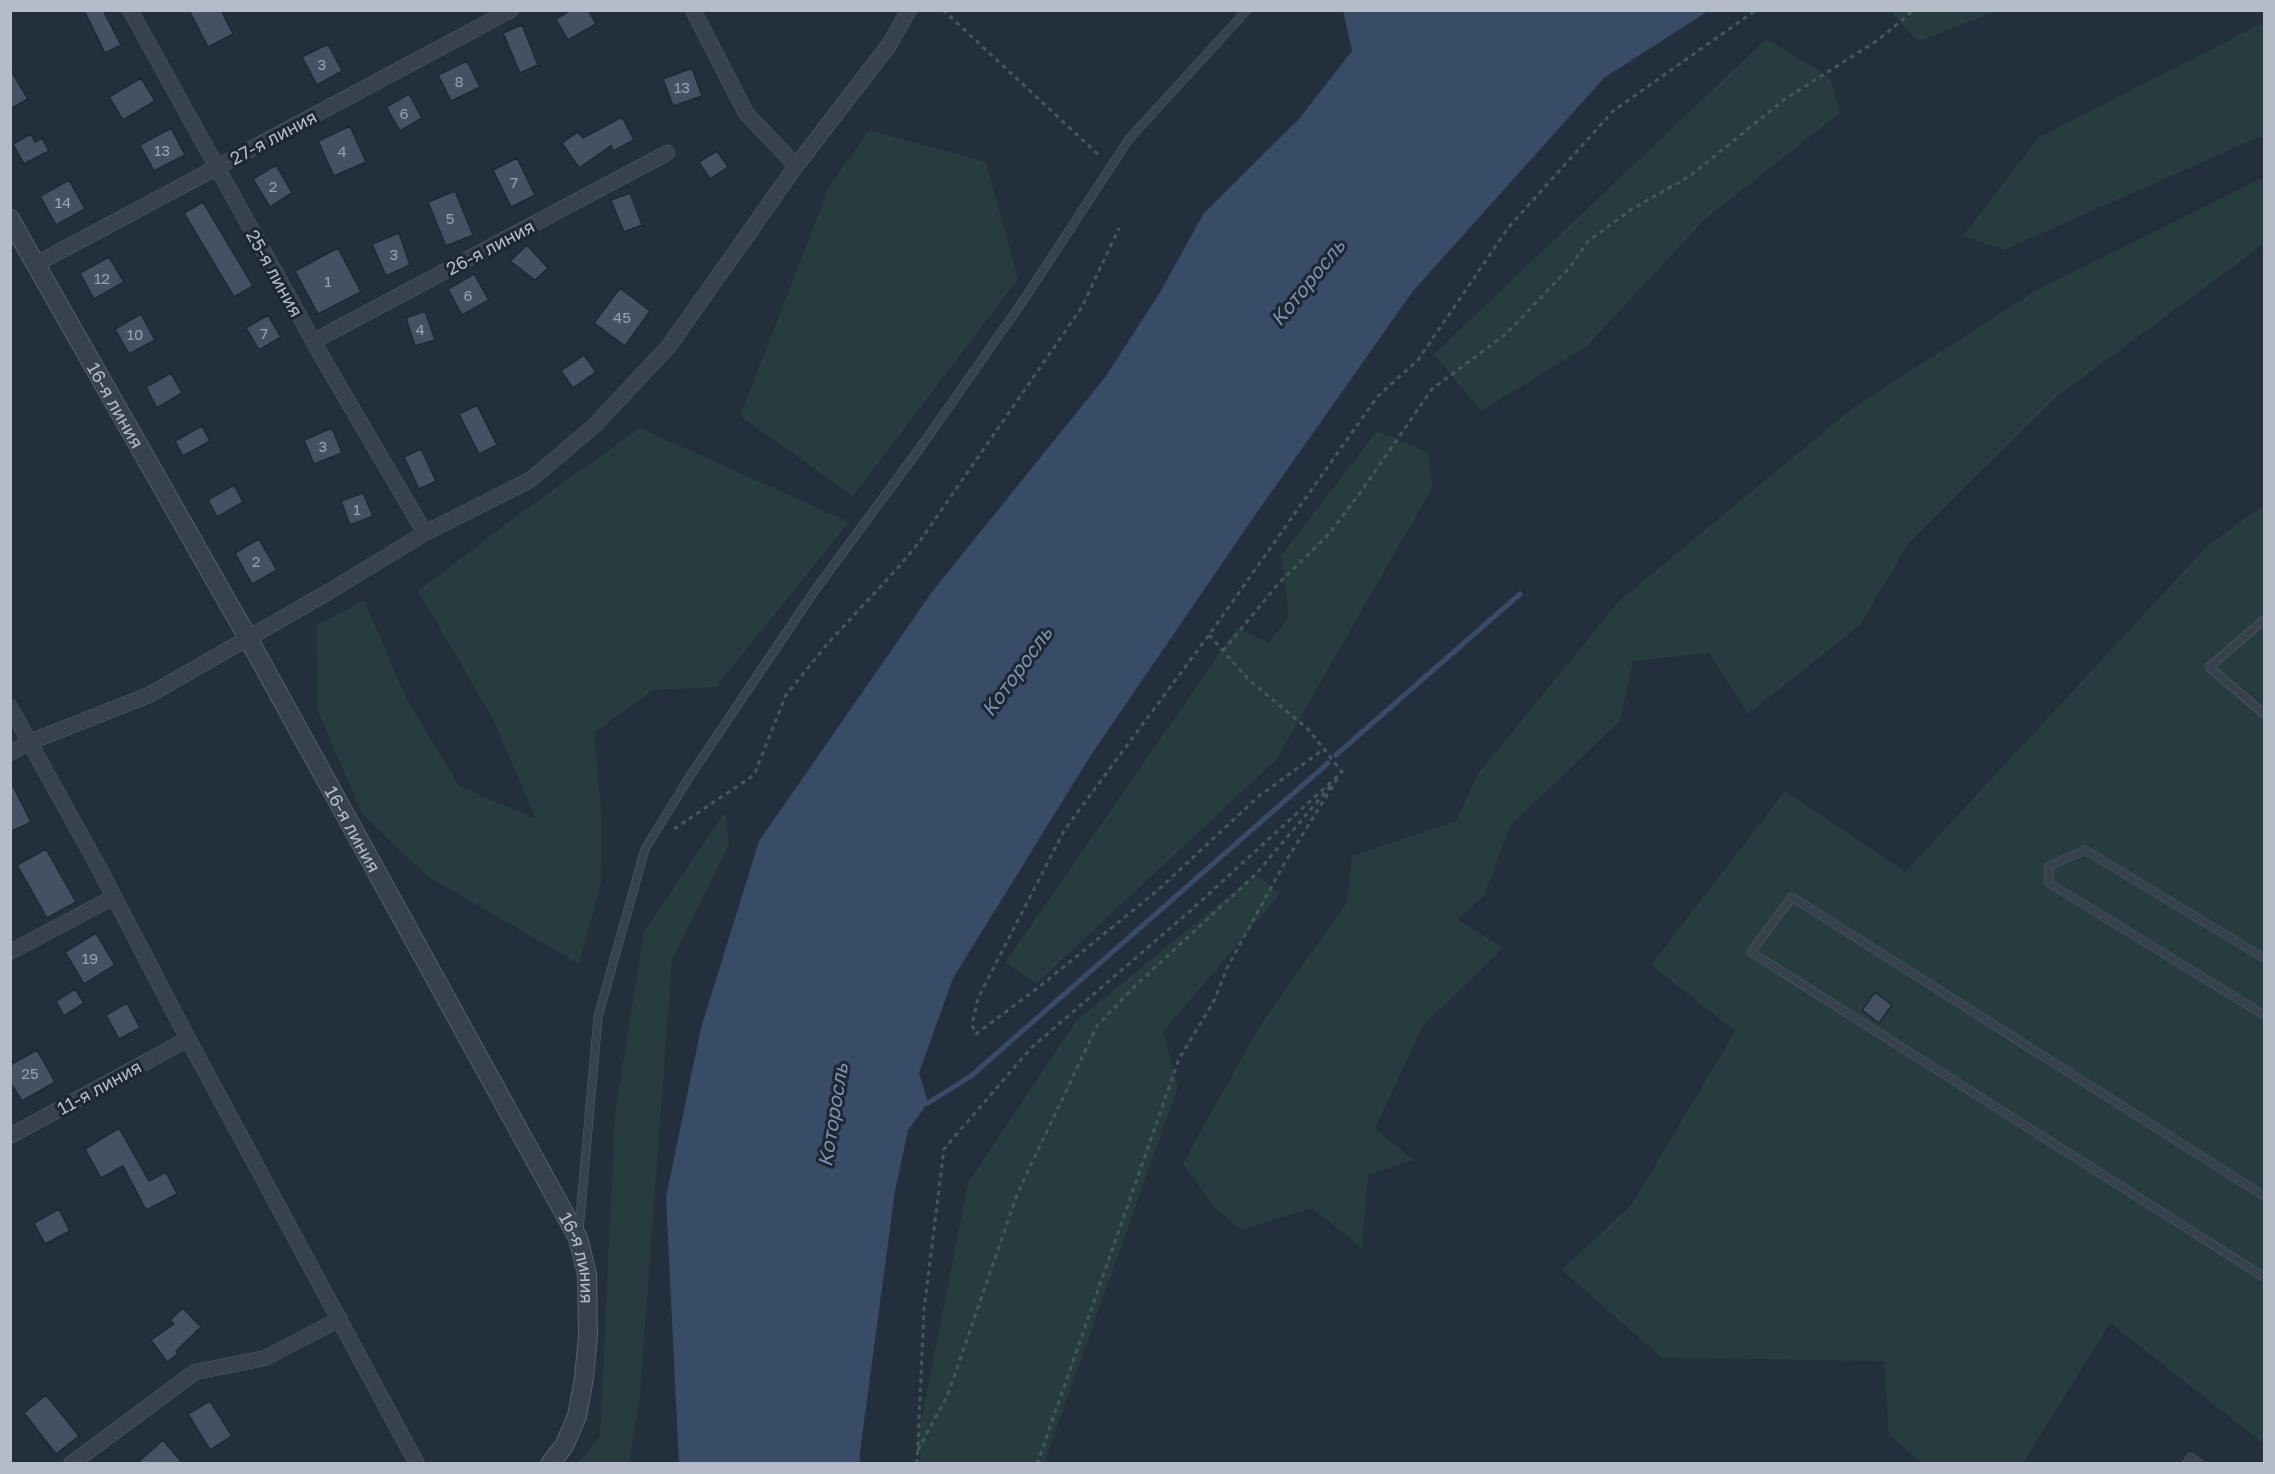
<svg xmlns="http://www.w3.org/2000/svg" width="2275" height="1474" viewBox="0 0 2275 1474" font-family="'Golos Text',sans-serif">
	<rect width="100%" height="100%" fill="#242f3e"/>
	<!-- green -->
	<path fill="#263c3f" d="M1895,10H1996V11L1918,42L1892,13Z
		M2264,22V135L2004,250L1963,236L2038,138Z
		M1766,39L1830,77L1840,113L1705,219L1587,346L1481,411L1434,354Z
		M869,130L986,162L1018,279L853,496L740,416L829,187Z
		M2264,177V244L2055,398L1909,543L1860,625L1748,714L1709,653L1633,661L1620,721L1510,826L1484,896L1458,919L1503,948L1422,1027L1375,1129L1414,1160L1368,1175L1362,1248L1312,1208L1241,1230L1212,1205L1183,1163L1259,1027L1347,902L1352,856L1456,821L1477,775L1619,601L1854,407L2035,291Z
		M640,428L849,522L716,687L653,690L594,733L602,822L601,884L579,964L427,876L363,815L318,712L316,625L364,600L406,698L459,786L536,819L492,717L418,591L522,512Z
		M1377,431L1428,452L1432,488L1276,760L1037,983L1005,963L1237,628L1269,643L1289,616L1281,556Z
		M2264,505V1444L2110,1323L2023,1463H1922L1889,1435L1884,1361L1662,1358L1562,1270L1632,1204L1735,1031L1651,965L1785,791L1905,872L2209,544Z
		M725,812L729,845L672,960L640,1395L629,1463H578L600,1436L615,1112L644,932Z
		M1256,874L1280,894L1163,1032L1178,1087L1044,1463H921L918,1437L968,1183L1077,1020Z"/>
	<!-- water -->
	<path fill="#394c67" d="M1343,11H1708L1604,78L1413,291L1253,518L1091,755L953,978L919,1073L928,1103L908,1130L895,1191L860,1452V1463H679L666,1197L701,1028L759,841L932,592L1106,376L1159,294L1204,213L1299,119L1352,51Z"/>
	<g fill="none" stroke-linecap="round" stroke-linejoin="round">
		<!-- stream -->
		<path stroke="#394c67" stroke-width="5" d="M1336,755L1520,594
			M928,1103L971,1076L1328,763"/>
	</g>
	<!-- building -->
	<path fill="#455162" stroke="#1f2835" stroke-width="1.5" d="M84,10H103L121,45L105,53Z
		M189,10H221L233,34L208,47Z
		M571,10H588L596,24L568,40L556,19Z
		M522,25L538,65L520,73L503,33Z
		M328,44L342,71L317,85L302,57Z
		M467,61L480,87L451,101L438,75Z
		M692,68L702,96L673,106L663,79Z
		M10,69L28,99L10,109Z
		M141,78L155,101L123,120L109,97Z
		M409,94L422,118L400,131L386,107Z
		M622,117L634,140L613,151L611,146L579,168L562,143L578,132L583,138Z
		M350,126L366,162L334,176L318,141Z
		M171,128L185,155L154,171L140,145Z
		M31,134L35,142L42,138L49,151L24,164L13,144Z
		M717,151L728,167L710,179L699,162Z
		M517,158L535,195L511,207L493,170Z
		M276,165L292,193L270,207L253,179Z
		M69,180L85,209L56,225L40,196Z
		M455,191L473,235L446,246L428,202Z
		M630,193L642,225L624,232L611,200Z
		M203,202L253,286L234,297L184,213Z
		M399,233L410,265L386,276L372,244Z
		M527,245L548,268L535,280L510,261Z
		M338,248L361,292L318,314L295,271Z
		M109,257L124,282L94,299L80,273Z
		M474,274L489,300L462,315L448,289Z
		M620,288L650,311L625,346L594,323Z
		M425,311L435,340L415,346L406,318Z
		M141,314L155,340L129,354L115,329Z
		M268,315L281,337L259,350L246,328Z
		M584,355L596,372L573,388L561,371Z
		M171,373L182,393L157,408L146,387Z
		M477,405L497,445L479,454L459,414Z
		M202,426L210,441L183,456L175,441Z
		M332,428L342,453L314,464L304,440Z
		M421,449L436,481L419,489L404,457Z
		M234,485L243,502L217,517L208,500Z
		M363,493L373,516L350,525L341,501Z
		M259,539L277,570L252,584L235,553Z
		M10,780L31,822L10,832Z
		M46,849L76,902L47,918L17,865Z
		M96,933L115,965L84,984L65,952Z
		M75,989L84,1003L64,1016L56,1001Z
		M1875,992L1892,1005L1879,1023L1862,1010Z
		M127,1003L140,1028L119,1039L106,1015Z
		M37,1050L55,1082L22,1101L10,1082V1065Z
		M119,1128L149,1181L166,1172L177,1194L146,1210L123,1166L101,1178L85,1149Z
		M59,1209L70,1231L45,1244L34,1223Z
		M183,1308L201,1327L176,1351L178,1354L167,1362L151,1340L174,1324L170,1320Z
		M46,1395L79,1436L56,1454L24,1413Z
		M210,1401L232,1436L210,1450L188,1414Z
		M163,1440L183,1464H136Z"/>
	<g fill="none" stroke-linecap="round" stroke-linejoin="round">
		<defs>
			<path id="service" d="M2264,620L2209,667L2264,714
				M2264,958L2085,850L2049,866V883L2264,1015
				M2264,1196L1792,897L1751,952L2264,1277
				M579,1230L598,1017L645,849L690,776L813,593L925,441L1025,298L1129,139L1247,10
				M2186,1464L2191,1457L2200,1464"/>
			<path id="minor" d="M130,10L322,357L425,533
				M693,10L746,113L796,166
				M36,264L511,10
				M314,341L667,153
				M10,707L99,868L188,1039L417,1464
				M10,753L30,742L149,695L330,591L425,533L530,480L594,426L669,346L796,166L889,45L909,10
				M10,952L114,897
				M10,1136L188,1039
				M71,1464L195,1372L265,1358L340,1319"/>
			<g id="tertiary">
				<path id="s1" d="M10,219L248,638L578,1238L587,1274L588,1336L584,1378L577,1416L564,1446L550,1464"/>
			</g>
		</defs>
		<!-- service casing -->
		<use href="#service" stroke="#565f6c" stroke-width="9"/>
		<!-- minor casing -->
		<use href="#minor" stroke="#565f6c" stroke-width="16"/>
		<!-- tertiary casing -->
		<use href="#tertiary" stroke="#565f6c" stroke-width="20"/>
		<!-- path -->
		<path stroke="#44595c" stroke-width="3" stroke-dasharray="4.5 4.5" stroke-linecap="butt" d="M943,10L1101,157
			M1209,635L1249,680L1308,729L1324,749
			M1223,651L1278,584L1329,534L1360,493L1432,389L1506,334L1570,267L1588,241L1632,209L1690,176L1785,99L1878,40L1914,10
			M674,829L754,775L786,695L829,642L896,570L920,541L1082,307L1119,228
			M918,1450L948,1394L1018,1192L1097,1026L1133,988L1256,874L1333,783
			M917,1464L924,1310L944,1149L1031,1048L1189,912L1342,772L1324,749L1259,796L1158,890L1039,987L976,1034L972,1025L978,998L1065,829L1209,635L1377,397L1418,360L1508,228L1613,111L1756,10
			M1037,1464L1179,1059L1214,1001L1227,968L1284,864L1339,776"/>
		<!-- service -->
		<use href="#service" stroke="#38414e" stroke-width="8"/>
		<!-- minor -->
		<use href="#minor" stroke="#38414e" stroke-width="15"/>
		<!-- tertiary -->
		<use href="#tertiary" stroke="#38414e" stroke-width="18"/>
	</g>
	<g text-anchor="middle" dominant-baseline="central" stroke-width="6" stroke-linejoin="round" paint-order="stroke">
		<!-- number labels -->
		<g font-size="15" fill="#98a1af">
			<text x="322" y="64">3</text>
			<text x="459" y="81">8</text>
			<text x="682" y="87">13</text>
			<text x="404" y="113">6</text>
			<text x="162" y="150">13</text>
			<text x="342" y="151">4</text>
			<text x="514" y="182">7</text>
			<text x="273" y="186">2</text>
			<text x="63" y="202">14</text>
			<text x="450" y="218">5</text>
			<text x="394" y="254">3</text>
			<text x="102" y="278">12</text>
			<text x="328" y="281">1</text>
			<text x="468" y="295">6</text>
			<text x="622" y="317">45</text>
			<text x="420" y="329">4</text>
			<text x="264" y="333">7</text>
			<text x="135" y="334">10</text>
			<text x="323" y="446">3</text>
			<text x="357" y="509">1</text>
			<text x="256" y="561">2</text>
			<text x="90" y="958">19</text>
			<text x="30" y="1073">25</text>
		</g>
		<!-- street labels -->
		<g font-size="18" fill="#b4bcc9" stroke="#1d2633">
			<text transform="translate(273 137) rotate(-28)">27-я линия</text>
			<text transform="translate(490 247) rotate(-28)">26-я линия</text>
			<text transform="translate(275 273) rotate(61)">25-я линия</text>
			<text stroke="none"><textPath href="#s1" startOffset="214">16-я линия</textPath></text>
			<text stroke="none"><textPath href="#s1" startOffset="700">16-я линия</textPath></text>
			<text transform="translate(99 1087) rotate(-29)">11-я линия</text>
			<text stroke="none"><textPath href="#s1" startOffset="1186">16-я линия</textPath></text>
		</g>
		<!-- water labels -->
		<g font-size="20" font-style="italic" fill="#7c92b1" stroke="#1d2633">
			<text transform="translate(1307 282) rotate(-51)">Которосль</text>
			<text transform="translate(1016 671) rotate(-54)">Которосль</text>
			<text transform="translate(832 1115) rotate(-81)">Которосль</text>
		</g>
	</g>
	<!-- border -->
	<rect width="2275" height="1474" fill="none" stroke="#b4bcc9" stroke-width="24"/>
</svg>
